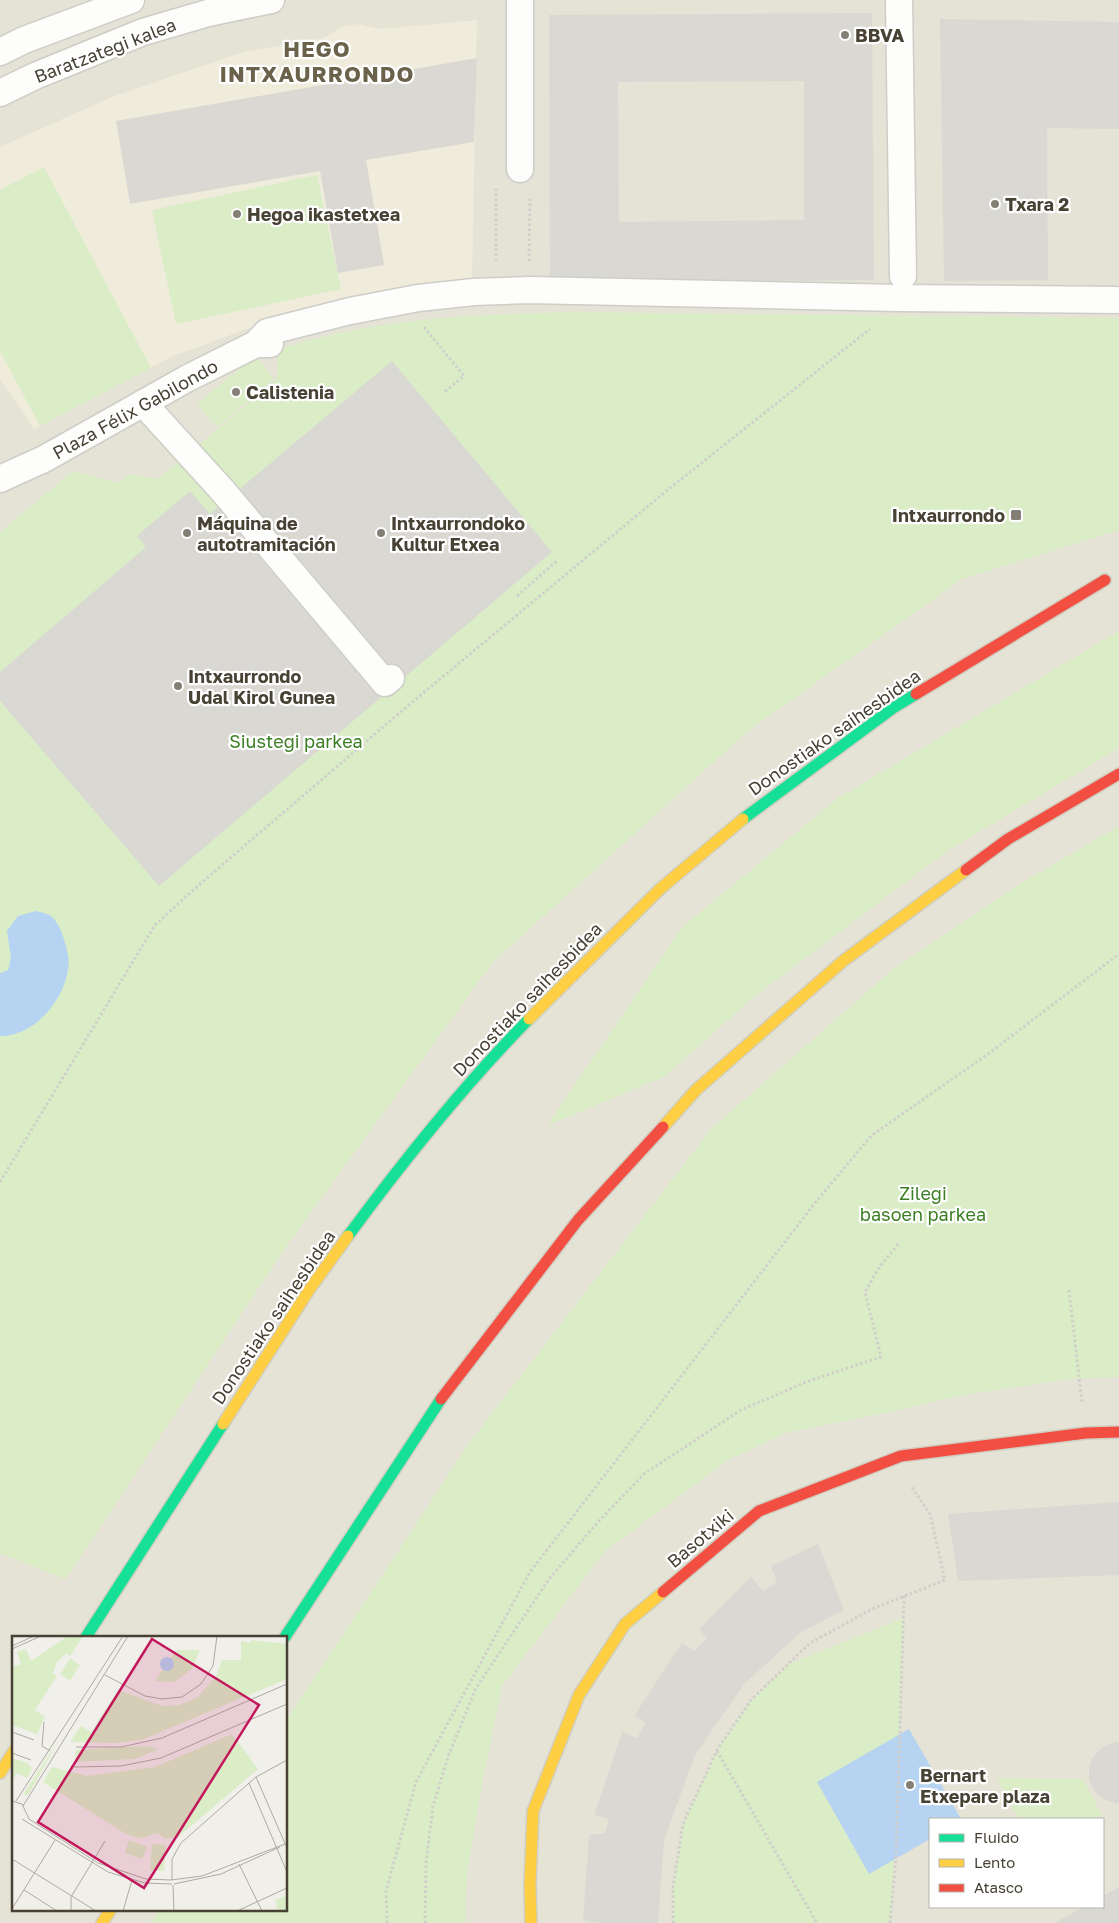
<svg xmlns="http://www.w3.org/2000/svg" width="1119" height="1923" viewBox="0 0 1119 1923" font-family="'Golos Text',sans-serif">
	<rect width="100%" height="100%" fill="#f0efea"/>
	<!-- residential -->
	<path fill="#e5e2d6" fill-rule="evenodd" d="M0,0H1119V1923H0ZM14,1637H286V1909H14ZM930,1819H1103V1907H930Z"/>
	<!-- education -->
	<path fill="#efecdb" d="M477,20L472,281L263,323L171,357L34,429L0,379V147L112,97L243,52L324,38L342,27L357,24L380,29Z"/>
	<!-- green -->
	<path fill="#daedc7" d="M44,167L151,368L40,426L0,351V190Z
		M317,175L341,289L176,324L152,210Z
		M568,312L1119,318V530L962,579L748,731L493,962L288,1244L65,1579L0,1553V532L73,471L119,483L130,474L158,479L277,379L278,349C317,338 357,328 397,323C454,315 511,314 568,312Z
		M255,356L274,379L217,427L197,404Z
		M1119,631V748L947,851L755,996L664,1077L548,1125L681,928L838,798Z
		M1119,826V1377L1070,1379L964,1395L876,1415L786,1433L728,1460L604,1552L502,1686L482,1784L467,1873L465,1923H151L160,1909H286V1720L473,1438L712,1128L891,971L1018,885Z
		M904,1618L891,1923H673V1887L683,1824L717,1750L751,1700L789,1664Z
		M997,1778L1083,1779L1102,1815L1094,1819H1019Z"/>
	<!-- water -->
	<path fill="#b6d4f2" d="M36,911C41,912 48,914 51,916C57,921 62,932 64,939C67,949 70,960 68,969C64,1001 33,1037 0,1036V973L8,970L11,958L7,931L18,916Z
		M909,1729L961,1819H930V1839L869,1874L817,1782Z"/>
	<!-- building -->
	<path fill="#dad8d2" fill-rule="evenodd" d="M872,13L874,280L550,282L549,15ZM804,81V220L619,222L618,82Z
		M940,19L1119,22V129L1047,128L1048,280L944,281Z
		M477,58L474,142L366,160L384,265L338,273L320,171L130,204L116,121Z
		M392,361L552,552L159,886L0,701V672L146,547L137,536L190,491L210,514Z
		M1119,1502V1575L958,1581L948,1514Z
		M818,1544L844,1610L801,1632L744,1684L695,1755L664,1840L658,1923H600L583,1920L589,1835L605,1833L609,1819L594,1815L622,1732L637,1738L646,1722L634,1716L682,1643L695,1651L707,1638L699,1629L751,1577L763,1591L777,1582L771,1566Z
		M1116,1742L1119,1743V1803H1116L1106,1800L1098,1795L1092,1787L1089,1778V1768L1092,1759L1098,1751L1106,1745Z
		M1119,1887V1923H1055L1083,1907H1103V1896Z"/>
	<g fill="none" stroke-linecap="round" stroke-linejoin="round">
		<defs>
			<path id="street" d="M899,0L903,276
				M0,52L24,40L131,0
				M0,93L35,76L143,32L208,13L271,0
				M520,169V0
				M256,344L267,332L350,311L418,298L474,292L529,290L899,298L1119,300
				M143,403L222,490L385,683L391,678
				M0,479L44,459L188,378L256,344H270"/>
			<path id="fast" d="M743,819L893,708L916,694
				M348,1236C404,1160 463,1086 529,1019
				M86,1637L223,1424
				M285,1637L441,1399"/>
			<path id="slow" d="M529,1019L660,889L743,819
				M663,1127L696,1090L843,961L966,870
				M223,1424L309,1290L348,1236
				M0,1773L14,1751
				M102,1923L111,1909
				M531,1923L530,1884L533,1811L579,1695L625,1624L663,1592"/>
			<path id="jam" d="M916,694L1105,580
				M966,870L1008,839L1119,774
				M441,1399L578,1220L663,1127
				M663,1592L759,1511L901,1456L1086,1433L1119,1432"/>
		</defs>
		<!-- street casing -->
		<use href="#street" stroke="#cecdc7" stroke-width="29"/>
		<!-- fast casing -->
		<use href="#fast" stroke="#d0cec0" stroke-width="14"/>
		<!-- slow casing -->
		<use href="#slow" stroke="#d0cec0" stroke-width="14"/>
		<!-- jam casing -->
		<use href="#jam" stroke="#d0cec0" stroke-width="14"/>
		<!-- path -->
		<path stroke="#d1cfca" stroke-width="3" stroke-dasharray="2.5 2.5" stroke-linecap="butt" d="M496,261V187
			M529,261L530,197
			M424,327L464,376L443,393
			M517,596L558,560
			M0,1182L155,925L200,884L410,704L665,492L870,329
			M1069,1290L1082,1403
			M717,1751L817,1923
			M387,1923L386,1891L416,1782L530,1572L815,1203L871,1136L988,1054L1119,954
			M425,1923L426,1863L433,1806L449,1754L476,1688L549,1579L597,1523L644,1474L741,1410L806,1382L881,1357L865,1292L880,1266L899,1243
			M673,1923V1887L683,1824L717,1750L751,1700L810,1643L872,1609L945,1580L930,1514L911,1486
			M890,1923L896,1858L904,1596"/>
		<!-- street -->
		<use href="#street" stroke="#fdfdfc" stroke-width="26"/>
		<!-- fast -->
		<use href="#fast" stroke="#16e098" stroke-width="11"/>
		<!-- slow -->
		<use href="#slow" stroke="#ffcf43" stroke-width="11"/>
		<!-- jam -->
		<use href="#jam" stroke="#f24e42" stroke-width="11"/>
	</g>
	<!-- markers -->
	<g fill="#837f74" stroke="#fff" stroke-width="2">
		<circle cx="845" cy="35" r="5"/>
		<circle cx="995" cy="204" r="5"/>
		<circle cx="237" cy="214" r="5"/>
		<circle cx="236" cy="392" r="5"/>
		<rect x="1010" y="509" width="12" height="12" rx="2.5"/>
		<circle cx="187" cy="533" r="5"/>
		<circle cx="381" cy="533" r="5"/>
		<circle cx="178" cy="686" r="5"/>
		<circle cx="910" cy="1785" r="5"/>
	</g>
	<g text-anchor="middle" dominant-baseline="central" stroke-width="4.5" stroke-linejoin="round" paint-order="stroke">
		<!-- poi labels -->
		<g font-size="18" font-weight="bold" fill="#484235" stroke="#fff" text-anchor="start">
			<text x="855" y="35">BBVA</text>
			<text x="1005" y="204">Txara 2</text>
			<text x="247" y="214">Hegoa ikastetxea</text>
			<text x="246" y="392">Calistenia</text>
			<text x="1005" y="515" text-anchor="end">Intxaurrondo</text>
			<text x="197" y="523">Máquina de<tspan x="197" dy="21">autotramitación</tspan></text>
			<text x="391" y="523">Intxaurrondoko<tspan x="391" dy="21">Kultur Etxea</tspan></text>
			<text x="188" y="676">Intxaurrondo<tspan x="188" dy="21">Udal Kirol Gunea</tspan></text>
			<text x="920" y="1775">Bernart<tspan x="920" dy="21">Etxepare plaza</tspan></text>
		</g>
		<!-- street labels -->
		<g font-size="18" fill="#484235" stroke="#fff">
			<text transform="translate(105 50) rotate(-21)">Baratzategi kalea</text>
			<text transform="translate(135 409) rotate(-29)">Plaza Félix Gabilondo</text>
			<text transform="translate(834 732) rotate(-35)">Donostiako saihesbidea</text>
			<text transform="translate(527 999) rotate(-46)">Donostiako saihesbidea</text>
			<text transform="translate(273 1317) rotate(-56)">Donostiako saihesbidea</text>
			<text transform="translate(700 1538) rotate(-40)">Basotxiki</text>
		</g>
		<!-- park labels -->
		<g font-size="18" fill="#3c7e23" stroke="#fff">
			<text x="296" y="741">Siustegi parkea</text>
			<text x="923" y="1193">Zilegi<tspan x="923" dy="21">basoen parkea</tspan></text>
		</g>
		<!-- district labels -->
		<g font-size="22" font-weight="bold" letter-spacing="1" fill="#6b624b" stroke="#fff">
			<text x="317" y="48">HEGO<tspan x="317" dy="25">INTXAURRONDO</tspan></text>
		</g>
	</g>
	<!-- overview -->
	<g transform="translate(12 1636)">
		<rect width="275" height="275" fill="#f0efea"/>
		<path d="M56,0H71L58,20L54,17L45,26L41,37L45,40L23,74L33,81L25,98L0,89V31L9,28L5,16L14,13L19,25ZM240,4L275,8V43L132,103L105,107L58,106L69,90L79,96L106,54L150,70L167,69L185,62L204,40L210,24H229V5L237,7ZM164,14H188L180,33L162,46L143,45ZM58,22L68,29L58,45L48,38ZM220,98L246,133L166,201L153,203L146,197L129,203V200L127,202L114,198L31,146L40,131L75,140L143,131ZM48,102L16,159H11ZM133,110L147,113L123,123L63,126L64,114ZM0,122L16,127L20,133L15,142L5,137L0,145ZM117,204L135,211L130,223L113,217ZM140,208L154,209L152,235L138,234ZM275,259V275H266L263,264Z" fill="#daedc7"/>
		<path d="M148 28a7 7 0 1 1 14 0a7 7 0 1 1-14 0Z" fill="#b6d4f2"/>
		<path fill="none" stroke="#adaaa2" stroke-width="1" d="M0,10L22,0M0,13L29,0M93,39L133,60L150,63L170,61L189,48L201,30L205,0M32,86L30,110L38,115M0,96L22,104M64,111H109L150,102L275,48M0,117L19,124M62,131L109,130L149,122L275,68M244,141L275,212M237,147L275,236M0,165L10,168L17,183L86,227L134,243L159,244L190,240L273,208M4,165L111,0M11,170L116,0M10,183L96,236L133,247L160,248M0,223L84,275M227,228L250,275M160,244V223L169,207L244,141L275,124M162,248L209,238L268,211M161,249L162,275M12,254L45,275M0,273L43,204M59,275V261L93,205M111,275L120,244M225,275L275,252"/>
		<path fill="#c2185b" fill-opacity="0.15" stroke="#c2185b" stroke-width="2.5" d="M140,3L247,69L132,252L26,186Z"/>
		<rect width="275" height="275" fill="none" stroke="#484235" stroke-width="2.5"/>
	</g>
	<!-- legend -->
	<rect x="929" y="1818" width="175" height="90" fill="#ffffff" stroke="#b6b3ae"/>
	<rect x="939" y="1834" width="25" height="8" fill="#16e098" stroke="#b6b3ae"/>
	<text x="974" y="1843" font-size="15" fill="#484235">Fluido</text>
	<rect x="939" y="1859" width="25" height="8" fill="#ffcf43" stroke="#b6b3ae"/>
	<text x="974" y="1868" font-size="15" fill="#484235">Lento</text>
	<rect x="939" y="1884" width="25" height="8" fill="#f24e42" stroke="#b6b3ae"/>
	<text x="974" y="1893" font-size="15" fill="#484235">Atasco</text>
</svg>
